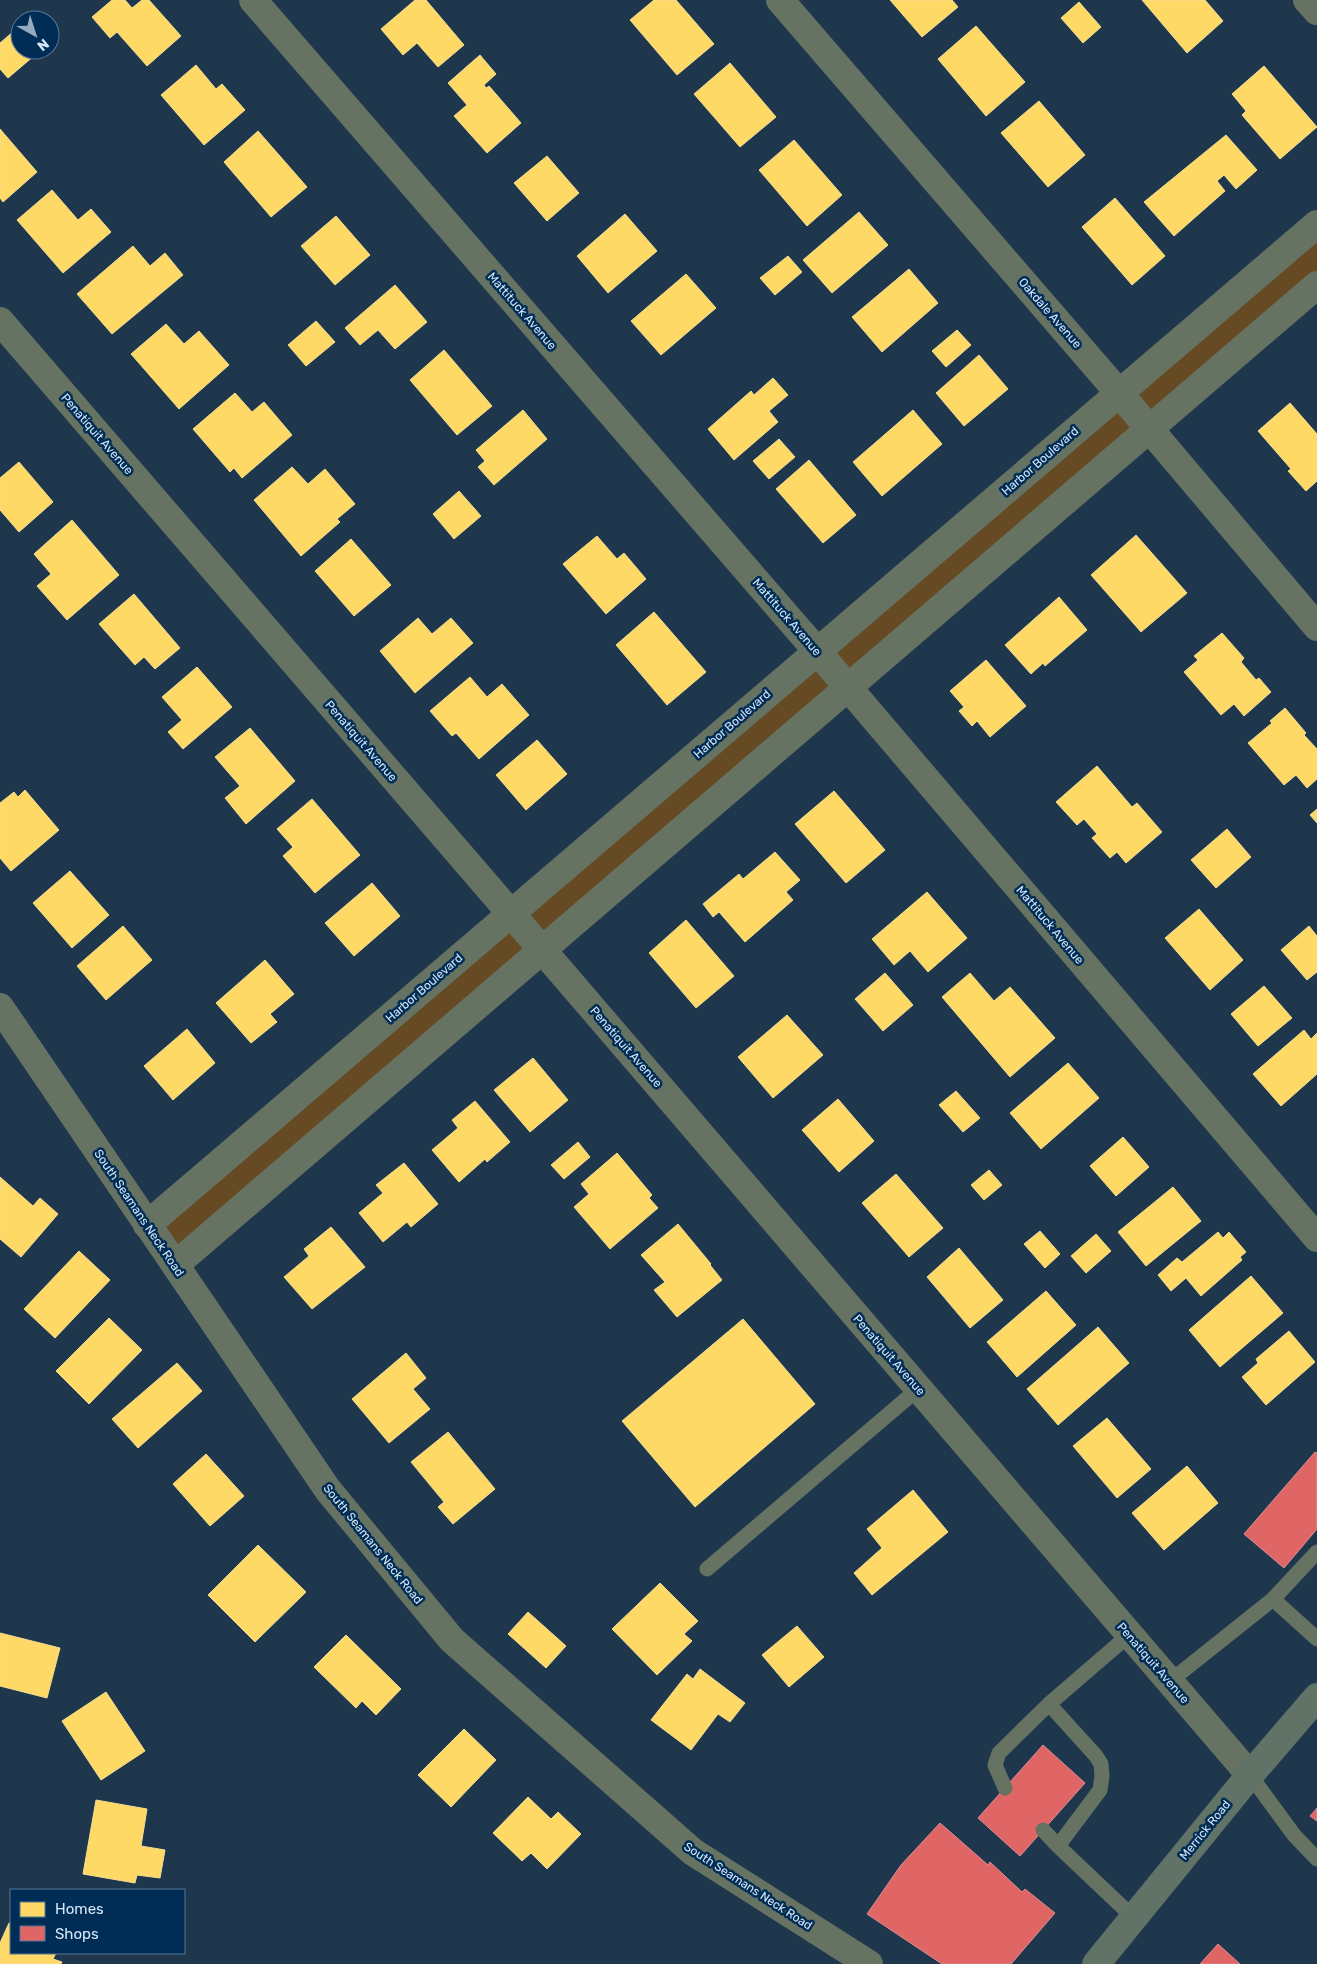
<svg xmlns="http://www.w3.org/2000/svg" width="1317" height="1964" viewBox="0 0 1317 1964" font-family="Rubik,sans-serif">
	<rect width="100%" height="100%" fill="#1f374d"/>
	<!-- green -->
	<path fill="#664a23" d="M1317,231V278L1152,420L1128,393Z
		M1119,402L1142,428L849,680L825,654Z
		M814,662L837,689L544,941L521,914Z
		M508,925L531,952L178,1253L157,1226Z"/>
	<!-- homes -->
	<path fill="#ffd966" stroke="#f3dd92" d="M112,0H125L132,8L142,0H149L181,36L147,66L117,32L110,38L92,17Z
		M415,0H426L464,45L438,67L417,43L403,55L381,29Z
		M654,0H676L714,44L677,75L630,20Z
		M890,0H952L958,7L922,37Z
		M1142,0H1205L1223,21L1187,53Z
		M1079,2L1101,27L1083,43L1061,18Z
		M976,26L1025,82L986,116L938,59Z
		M14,31L20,38V50H31L35,55L8,78L0,69V43Z
		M480,55L496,74L484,85L486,88L489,86L521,123L487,153L454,116L467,105L448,83Z
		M730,63L776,117L740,147L694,94Z
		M196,65L216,89L222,84L245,110L204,145L161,95Z
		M1264,66L1317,127L1280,159L1242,115L1246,111L1232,94Z
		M1039,101L1085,155L1048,187L1001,133Z
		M0,129L37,172L3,202L0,198Z
		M258,131L307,187L271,217L224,162Z
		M1226,135L1257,170L1236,189L1224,175L1217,181L1225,191L1174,236L1144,202Z
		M794,140L842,195L807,226L759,170Z
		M547,156L579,193L547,221L514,183Z
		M52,190L78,220L91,209L111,232L63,273L17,220Z
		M1115,198L1165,256L1132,285L1082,227Z
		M859,212L888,245L832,293L803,260Z
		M625,214L657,251L608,293L577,256Z
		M336,216L370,255L335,285L301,246Z
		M133,246L150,266L165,253L183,275L112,334L77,294Z
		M788,256L802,272L775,295L760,278Z
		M909,269L938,303L882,352L852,317Z
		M686,274L716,308L661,355L631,321Z
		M395,285L427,322L395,349L378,330L360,345L345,328Z
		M316,321L335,342L306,366L288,345Z
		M166,324L184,344L199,331L229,365L179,409L131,354Z
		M957,330L971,345L946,367L932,351Z
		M444,350L492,406L457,435L410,380Z
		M979,355L1008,389L964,426L936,393Z
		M773,378L788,395L769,411L778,422L734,460L708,429L751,391L754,395Z
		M235,393L252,412L264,402L292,435L242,478L234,468L230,472L193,429Z
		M1290,403L1317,434V481L1306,491L1288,471L1291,469L1258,431Z
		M523,410L547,439L494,485L478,467L485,461L476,450Z
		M913,410L942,444L882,496L853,462Z
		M779,439L795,457L769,479L753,461Z
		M809,460L856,515L823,543L776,489Z
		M19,462L53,502L19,532L0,510V478Z
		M292,467L308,484L325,469L355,504L337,519L340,522L301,556L254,500Z
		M459,491L481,516L454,539L433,514Z
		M72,520L119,575L67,620L37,586L51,574L34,554Z
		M1136,535L1187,593L1141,632L1091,575Z
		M597,536L617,559L624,553L646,579L606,614L563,564Z
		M351,539L391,585L354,616L315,571Z
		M134,594L180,648L155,669L144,657L135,665L99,624Z
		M1059,597L1087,630L1045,666L1043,663L1031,674L1005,645Z
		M654,612L706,672L667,705L616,645Z
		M418,618L432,634L451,618L473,643L415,693L380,651Z
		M1222,633L1244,658L1241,662L1256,680L1259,678L1271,692L1244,716L1234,704L1221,715L1184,672L1198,660L1194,656Z
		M986,660L1026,706L990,737L977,721L972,726L959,711L964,707L950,691Z
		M197,667L232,707L183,749L168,732L182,720L162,697Z
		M470,677L487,697L502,684L529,715L479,759L456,733L452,736L430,711Z
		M1285,708L1306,733L1304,735L1317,749V779L1307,788L1296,775L1284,785L1248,743L1272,723L1270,721Z
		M250,728L295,781L246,824L225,798L240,786L215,757Z
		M537,740L567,774L526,810L496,775Z
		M1097,766L1132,807L1137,803L1162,832L1126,863L1117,852L1110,858L1092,838L1097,834L1084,819L1077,825L1056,802Z
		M25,790L59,830L11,871L0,858V803L14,792L18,797Z
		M834,791L885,850L846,883L795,824Z
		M312,799L360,855L315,893L283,856L293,847L277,829Z
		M1317,809V823L1310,815Z
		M1227,829L1251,857L1216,888L1191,860Z
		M775,852L800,880L786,892L793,900L745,942L719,912L713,917L703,904L739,874L743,879Z
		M70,871L109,915L72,948L33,903Z
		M372,883L400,916L354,956L325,923Z
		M927,892L967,938L928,972L910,951L894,965L872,939Z
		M1199,909L1243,960L1210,990L1165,938Z
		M686,920L734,976L696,1008L649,953Z
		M123,926L152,960L106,1000L77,966Z
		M1309,926L1317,936V972L1307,980L1281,950Z
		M265,960L294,994L270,1014L277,1022L251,1043L216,1003Z
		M885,973L913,1005L883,1031L855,999Z
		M970,973L994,1001L1010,987L1055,1038L1010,1077L942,997Z
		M1264,986L1292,1018L1258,1046L1231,1014Z
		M787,1015L823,1055L773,1098L738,1057Z
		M187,1029L215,1063L173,1100L144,1066Z
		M1304,1030L1311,1039L1317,1033V1074L1281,1106L1253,1074Z
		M533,1058L568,1100L530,1132L494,1090Z
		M1068,1063L1099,1098L1041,1149L1010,1113Z
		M956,1091L980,1118L963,1132L939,1105Z
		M838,1099L874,1141L839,1172L802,1130Z
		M475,1101L510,1142L487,1162L485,1159L459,1182L432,1150L458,1128L452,1120Z
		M1123,1137L1149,1167L1116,1196L1090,1166Z
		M578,1142L590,1157L564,1179L551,1165Z
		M617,1153L652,1195L649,1198L658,1208L610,1249L574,1207L589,1194L581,1184Z
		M404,1163L438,1204L411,1227L407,1222L383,1242L359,1213L383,1193L376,1185Z
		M989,1170L1002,1185L984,1200L971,1185Z
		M896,1174L943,1228L909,1257L862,1203Z
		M0,1177L33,1206L40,1198L58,1214L21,1257L0,1239Z
		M1173,1187L1201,1221L1146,1266L1118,1232Z
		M678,1224L711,1264L710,1265L722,1280L677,1317L654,1290L665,1282L641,1255Z
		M331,1227L365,1267L312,1309L284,1277L309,1256L304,1249Z
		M1040,1231L1060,1254L1045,1268L1024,1244Z
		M1218,1232L1223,1238L1229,1232L1246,1252L1240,1257L1242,1260L1201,1296L1186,1278L1171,1291L1158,1275L1177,1258L1182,1262Z
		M1096,1234L1111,1251L1086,1273L1071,1256Z
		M959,1248L1003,1300L970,1328L927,1277Z
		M79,1251L110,1280L55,1338L24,1309Z
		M1251,1276L1283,1313L1220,1367L1189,1330Z
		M1046,1291L1076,1325L1017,1377L987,1342Z
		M109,1318L142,1350L89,1404L56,1371Z
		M743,1319L815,1404L695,1507L622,1421Z
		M1098,1327L1129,1363L1058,1425L1027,1389Z
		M1289,1331L1315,1362L1266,1405L1242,1377L1258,1363L1256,1359Z
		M406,1353L426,1378L413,1389L430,1409L389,1443L352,1399Z
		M177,1363L202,1391L138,1448L112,1419Z
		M1107,1418L1151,1469L1117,1498L1073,1446Z
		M448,1432L495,1489L453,1524L438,1507L444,1502L411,1462Z
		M206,1454L244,1496L210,1526L173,1484Z
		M1187,1466L1218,1503L1164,1550L1132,1513Z
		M913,1490L948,1532L872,1595L854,1573L882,1548L867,1529Z
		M258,1545L306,1592L255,1642L208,1595Z
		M660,1583L698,1621L684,1634L692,1641L657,1675L612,1629Z
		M528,1612L566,1646L546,1668L508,1634Z
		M797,1626L824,1657L789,1687L762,1655Z
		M0,1633L60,1648L47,1698L0,1686Z
		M346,1635L401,1689L376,1715L362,1701L356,1708L314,1667Z
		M700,1669L745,1703L730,1722L718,1714L691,1750L651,1720L687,1674L693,1679Z
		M106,1692L145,1751L101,1780L62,1721Z
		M464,1729L496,1760L451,1807L418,1775Z
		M528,1797L551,1819L558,1812L581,1834L547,1869L531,1853L522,1861L493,1833Z
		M96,1800L147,1809L141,1846L165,1850L160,1878L137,1875L135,1883L83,1874Z
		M9,1923L11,1924V1953H56L53,1959L62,1962L61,1964H0V1943Z"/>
	<!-- shops -->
	<path fill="#e06666" stroke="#dd8d92" d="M1315,1452L1317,1453V1529L1284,1568L1244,1534Z
		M1043,1745L1085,1783L1020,1856L978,1818Z
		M1317,1808V1821L1310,1816Z
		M940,1823L988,1865L990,1862L1022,1892L1025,1889L1055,1913L1011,1964H942L867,1914L901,1865Z
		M1218,1944L1240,1964H1200Z"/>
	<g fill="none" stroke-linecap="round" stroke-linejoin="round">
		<!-- service -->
		<path stroke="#667363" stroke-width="15" d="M1317,1552L1273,1599L1317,1639
			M707,1569L918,1389
			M1169,1682L1273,1599
			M1049,1704L1096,1756L1101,1764L1102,1776L1100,1790L1058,1846L1134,1918
			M1250,1775L1294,1835L1317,1859
			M1005,1788L995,1765L999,1753L1049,1704L1129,1635
			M1043,1830L1058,1846"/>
		<!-- minor -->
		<path stroke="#667363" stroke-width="28" d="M253,0L817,651L1317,1238
			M780,0L1119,393L1317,627
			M1307,0L1317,11
			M0,321L563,974L1250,1775
			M0,1007L328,1490L452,1640L693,1852L869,1964
			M147,1225L1317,224
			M175,1265L1317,285"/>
		<!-- primary -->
		<path stroke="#607366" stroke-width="28" d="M1096,1964L1250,1775L1317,1697"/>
	</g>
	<g text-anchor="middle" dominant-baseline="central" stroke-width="5" stroke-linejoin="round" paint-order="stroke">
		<!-- street labels -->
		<g font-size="12" fill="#d6e7fa" stroke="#002d55">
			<text transform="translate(522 311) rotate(49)">Mattituck Avenue</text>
			<text transform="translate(1050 313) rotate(49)">Oakdale Avenue</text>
			<text transform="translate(97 434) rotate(49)">Penatiquit Avenue</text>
			<text transform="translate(1040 461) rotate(-41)">Harbor Boulevard</text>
			<text transform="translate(787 617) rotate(49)">Mattituck Avenue</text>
			<text transform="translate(732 724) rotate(-41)">Harbor Boulevard</text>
			<text transform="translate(361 741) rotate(49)">Penatiquit Avenue</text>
			<text transform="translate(1050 925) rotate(50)">Mattituck Avenue</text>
			<text transform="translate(424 988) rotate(-41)">Harbor Boulevard</text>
			<text transform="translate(626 1047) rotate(49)">Penatiquit Avenue</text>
			<text transform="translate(139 1213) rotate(56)">South Seamans Neck Road</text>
			<text transform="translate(889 1355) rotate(49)">Penatiquit Avenue</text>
			<text transform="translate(373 1544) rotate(51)">South Seamans Neck Road</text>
			<text transform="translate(1153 1663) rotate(49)">Penatiquit Avenue</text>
			<text transform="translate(1205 1830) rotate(-51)">Merrick Road</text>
			<text transform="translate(748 1886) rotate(33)">South Seamans Neck Road</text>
		</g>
	</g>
	<!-- legend -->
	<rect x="10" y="1889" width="175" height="65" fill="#002d55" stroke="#567797"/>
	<rect x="20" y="1902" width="25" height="15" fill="#ffd966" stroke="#567797"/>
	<text x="55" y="1914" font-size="15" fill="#d6e7fa">Homes</text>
	<rect x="20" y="1926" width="25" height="15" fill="#e06666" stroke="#567797"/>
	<text x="55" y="1939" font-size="15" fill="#d6e7fa">Shops</text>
	<!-- north arrow -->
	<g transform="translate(35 35) rotate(141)"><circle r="24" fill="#002d55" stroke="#567797"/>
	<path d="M0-4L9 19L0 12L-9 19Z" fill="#96a9bd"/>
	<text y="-8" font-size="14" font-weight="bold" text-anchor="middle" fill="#d6e7fa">N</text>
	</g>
</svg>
